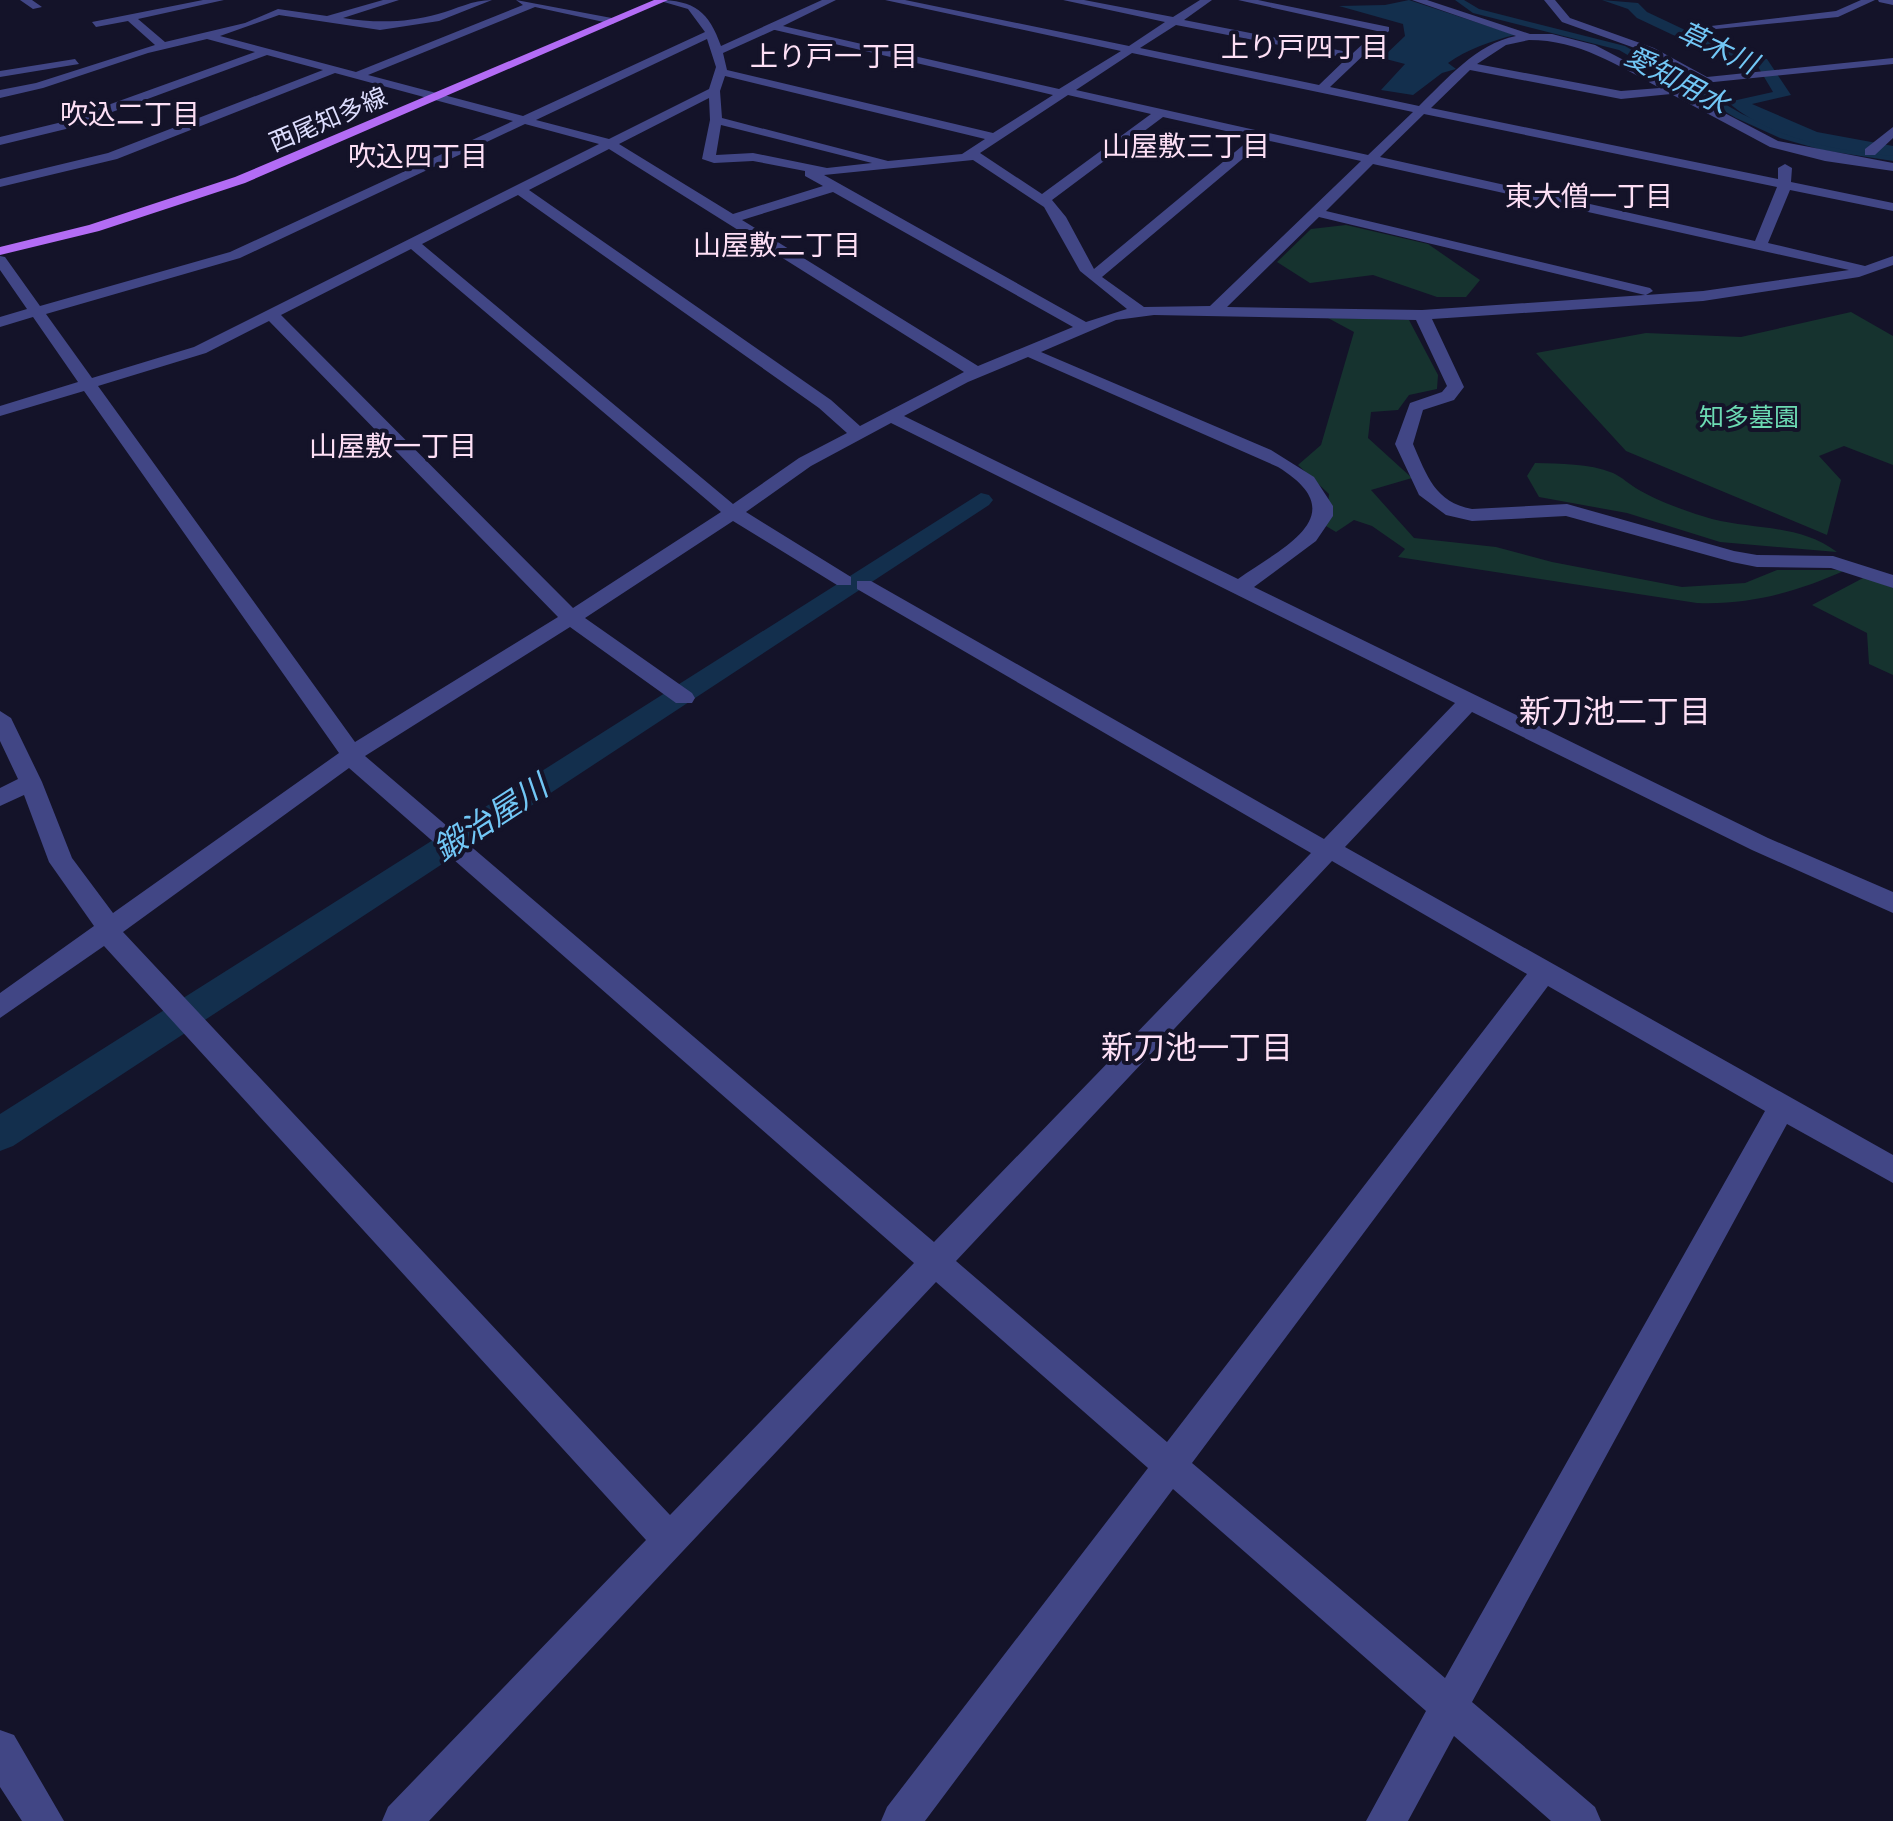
<svg xmlns="http://www.w3.org/2000/svg" width="1893" height="1821" viewBox="0 0 1893 1821" font-family="'Titillium Web','Noto Sans JP',sans-serif">
	<rect width="100%" height="100%" fill="#141329"/>
	<!-- green -->
	<path fill="#16332f" d="M1346,225L1428,244L1480,280L1466,297H1437L1373,275L1310,283L1277,262L1311,229Z
		M1851,312L1893,336V465L1844,446L1819,456L1841,480L1827,535L1626,451L1536,353L1646,333L1741,337Z
		M1328,318L1409,320L1438,375L1437,389L1409,395L1398,410L1371,412L1368,438L1412,478L1371,490L1414,538L1496,547L1552,562L1682,587L1745,583L1777,570H1846C1796,592 1752,605 1697,603L1398,557L1405,549L1372,526L1354,520L1336,532L1326,526L1329,494L1298,465L1321,445L1354,332Z
		M1535,463C1561,464 1588,463 1613,473C1622,477 1630,485 1639,490C1660,502 1688,512 1712,519C1756,530 1799,524 1837,552L1720,542L1627,513L1539,497L1527,476Z
		M1865,577L1893,588V675L1869,664L1867,633L1812,605Z"/>
	<!-- water -->
	<path fill="#132f4d" d="M1409,0L1515,35C1493,40 1466,50 1448,63L1456,69L1442,73L1413,95L1381,90L1405,64L1382,58L1405,36L1403,24L1339,6L1385,5Z"/>
	<g fill="none" stroke-linecap="round" stroke-linejoin="round">
		<!-- canal -->
		<path fill="#132f4d" fill-rule="evenodd" d="M1455,0H1464L1479,9L1625,46L1742,114L1786,134L1823,144L1893,155V161L1822,150L1780,138L1736,118L1619,50L1473,13Z"/>
		<!-- river -->
		<path fill="#132f4d" fill-rule="evenodd" d="M1602,0L1638,3L1647,12L1683,29L1767,59L1791,95L1752,104L1817,132L1893,146V156C1840,151 1769,139 1728,102L1773,92L1757,65L1673,35L1637,18L1628,9Z
			M981,493L989,495L993,500L989,505L13,1146L0,1151V1114Z"/>
		<!-- minor -->
		<path fill="#414685" fill-rule="evenodd" d="M20,0H32L42,7L33,9Z
			M203,0H224L138,19L165,42L245,23L278,9L327,16L383,0H399L343,18C374,23 407,23 438,14C457,9 472,0 492,0L439,21L380,30L279,15L220,36L356,72L523,5L516,0L617,19L613,24L535,7L368,75L523,116L705,32L688,9L657,0C695,0 709,12 721,46L822,0H836L783,26L1059,89L1121,51L885,0H905L1129,46L1165,22L1063,0H1084L1173,17L1200,0H1212L1184,20L1353,53L1377,31L1238,0H1258L1389,27V31L1330,87L1419,106C1447,79 1476,44 1516,36L1412,0H1427L1530,34H1552L1595,45L1778,141L1893,163V171L1825,161L1770,147L1671,94L1621,99L1470,70L1431,108L1778,179V168L1785,164L1792,168L1791,182L1893,203V211L1790,190L1768,243L1865,266L1893,256V265L1859,277L1703,301L1432,319L1464,387L1454,400L1423,410L1413,444C1427,476 1435,502 1472,509L1567,504L1734,551L1757,555L1833,556L1893,575V588L1831,568L1757,567L1732,562L1566,516L1472,521L1446,515L1419,495L1395,444L1410,403L1442,392L1447,386L1416,320L1154,315L1116,320L1041,352L1271,450L1314,477L1333,506V516L1316,541L1254,587L1768,838L1893,892V913L1752,850L1472,712L1345,847L1893,1155V1183L1787,1124L1472,1702L1595,1807L1601,1821H1551L1454,1736L1408,1821H1366L1426,1711L1173,1489L925,1821H881L887,1807L1148,1468L936,1282L429,1821H382L388,1807L646,1540L104,946L0,1018V993L94,926L49,862L24,795L0,806V788L18,779L0,741V711L11,718L42,782L72,858L113,913L339,753L84,391L0,416V406L78,382L33,317L0,327V317L27,309L0,270V256L5,257L40,306L230,252L513,121L335,73L117,159L0,187V179L108,153L323,70L267,55L66,129L0,145V137L58,123L255,52L207,39L148,53L43,88L0,98V90L36,83L155,45L128,21L96,27L92,22ZM1176,25L1347,58L1319,85L1140,48ZM774,30H775L1053,95L993,133L727,70L723,53ZM707,39L716,67L709,89L609,139L536,120ZM1529,40C1579,40 1617,65 1660,88L1621,91L1477,64L1506,45ZM1132,53L1413,112L1368,155L1076,90ZM725,76L985,139L962,154L888,161L722,118L720,91ZM1068,95L1151,114L1042,194L980,153ZM709,98L710,120L702,159L714,163L753,161L805,171V176L823,186L733,214L619,144ZM1424,114L1777,187L1755,241L1380,157ZM1163,117L1253,137L1094,269L1066,217L1052,200ZM525,124L599,144L194,347L92,378L46,314L240,258ZM721,125L872,163L827,168L753,153L716,155ZM1265,140L1361,161L1210,306L1144,307L1102,277ZM609,149L964,372L860,426L831,400L529,190ZM973,160L1044,207L1080,271L1127,309L1086,322L824,175ZM1373,164L1849,270L1703,291L1646,295L1653,291L1650,288L1326,211ZM833,192L1073,327L978,366L742,220ZM518,195L819,408L847,433L799,458L733,504L422,244ZM1319,217L1645,295L1422,310L1227,307ZM411,249L721,512L573,608L281,315ZM269,321L558,617L355,742L98,386L206,353ZM1028,357L1278,467C1356,515 1283,547 1238,579L904,416L968,382ZM891,423L1455,703L1324,839L871,581H857V589L1311,853L934,1242L365,756L570,627L676,703H692L695,698L692,693L585,618L733,521L837,585H851V577L746,512L811,466ZM349,768L914,1263L670,1515L123,932ZM1332,861L1527,974L1167,1442L956,1261ZM1548,986L1765,1111L1445,1678L1192,1463Z
			M1544,0H1555L1570,18L1654,48L1707,77L1893,58V64L1704,83L1646,52L1562,22Z
			M1861,0H1875L1838,17L1716,29L1711,26L1836,11Z
			M1878,0H1893V5L1879,2Z
			M75,59L79,64L0,77V71Z
			M1893,127V138L1875,155H1865V149Z
			M0,1730L14,1735L64,1821H22L0,1787Z"/>
		<!-- major -->
		<path fill="#b36cf5" fill-rule="evenodd" d="M654,0H668L245,183L99,231L0,255V247L89,225L235,177Z"/>
	</g>
	<g text-anchor="middle" dominant-baseline="central" stroke-width="8" stroke-linejoin="round" paint-order="stroke">
		<!-- far-street labels -->
		<g font-size="25" fill="#ddddfd" stroke="#141329">
			<text transform="translate(328 119) rotate(-23)">西尾知多線</text>
		</g>
		<!-- far-park labels -->
		<g font-size="25" fill="#6cdab3" stroke="#141329">
			<text x="1749" y="417">知多墓園</text>
		</g>
		<!-- far-neighbourhood labels -->
		<g font-size="28" fill="#fddff5" stroke="#141329">
			<text x="1305" y="46">上り戸四丁目</text>
			<text x="834" y="55">上り戸一丁目</text>
			<text x="130" y="113">吹込二丁目</text>
			<text x="1186" y="145">山屋敷三丁目</text>
			<text x="418" y="155">吹込四丁目</text>
			<text x="1589" y="195">東大僧一丁目</text>
			<text x="777" y="244">山屋敷二丁目</text>
			<text x="393" y="445">山屋敷一丁目</text>
		</g>
		<!-- far-water labels -->
		<g font-size="28" font-style="italic" fill="#72c7f6" stroke="#141329">
			<text transform="translate(1718 47) rotate(25)">草木川</text>
			<text transform="translate(1677 79) rotate(28)">愛知用水</text>
		</g>
		<!-- neighbourhood labels -->
		<g font-size="32" fill="#fddff5" stroke="#141329">
			<text x="1615" y="711">新刀池二丁目</text>
			<text x="1197" y="1047">新刀池一丁目</text>
		</g>
		<!-- water labels -->
		<g font-size="32" font-style="italic" fill="#72c7f6" stroke="#141329">
			<text transform="translate(490 817) rotate(-33)">鍛治屋川</text>
		</g>
	</g>
</svg>
